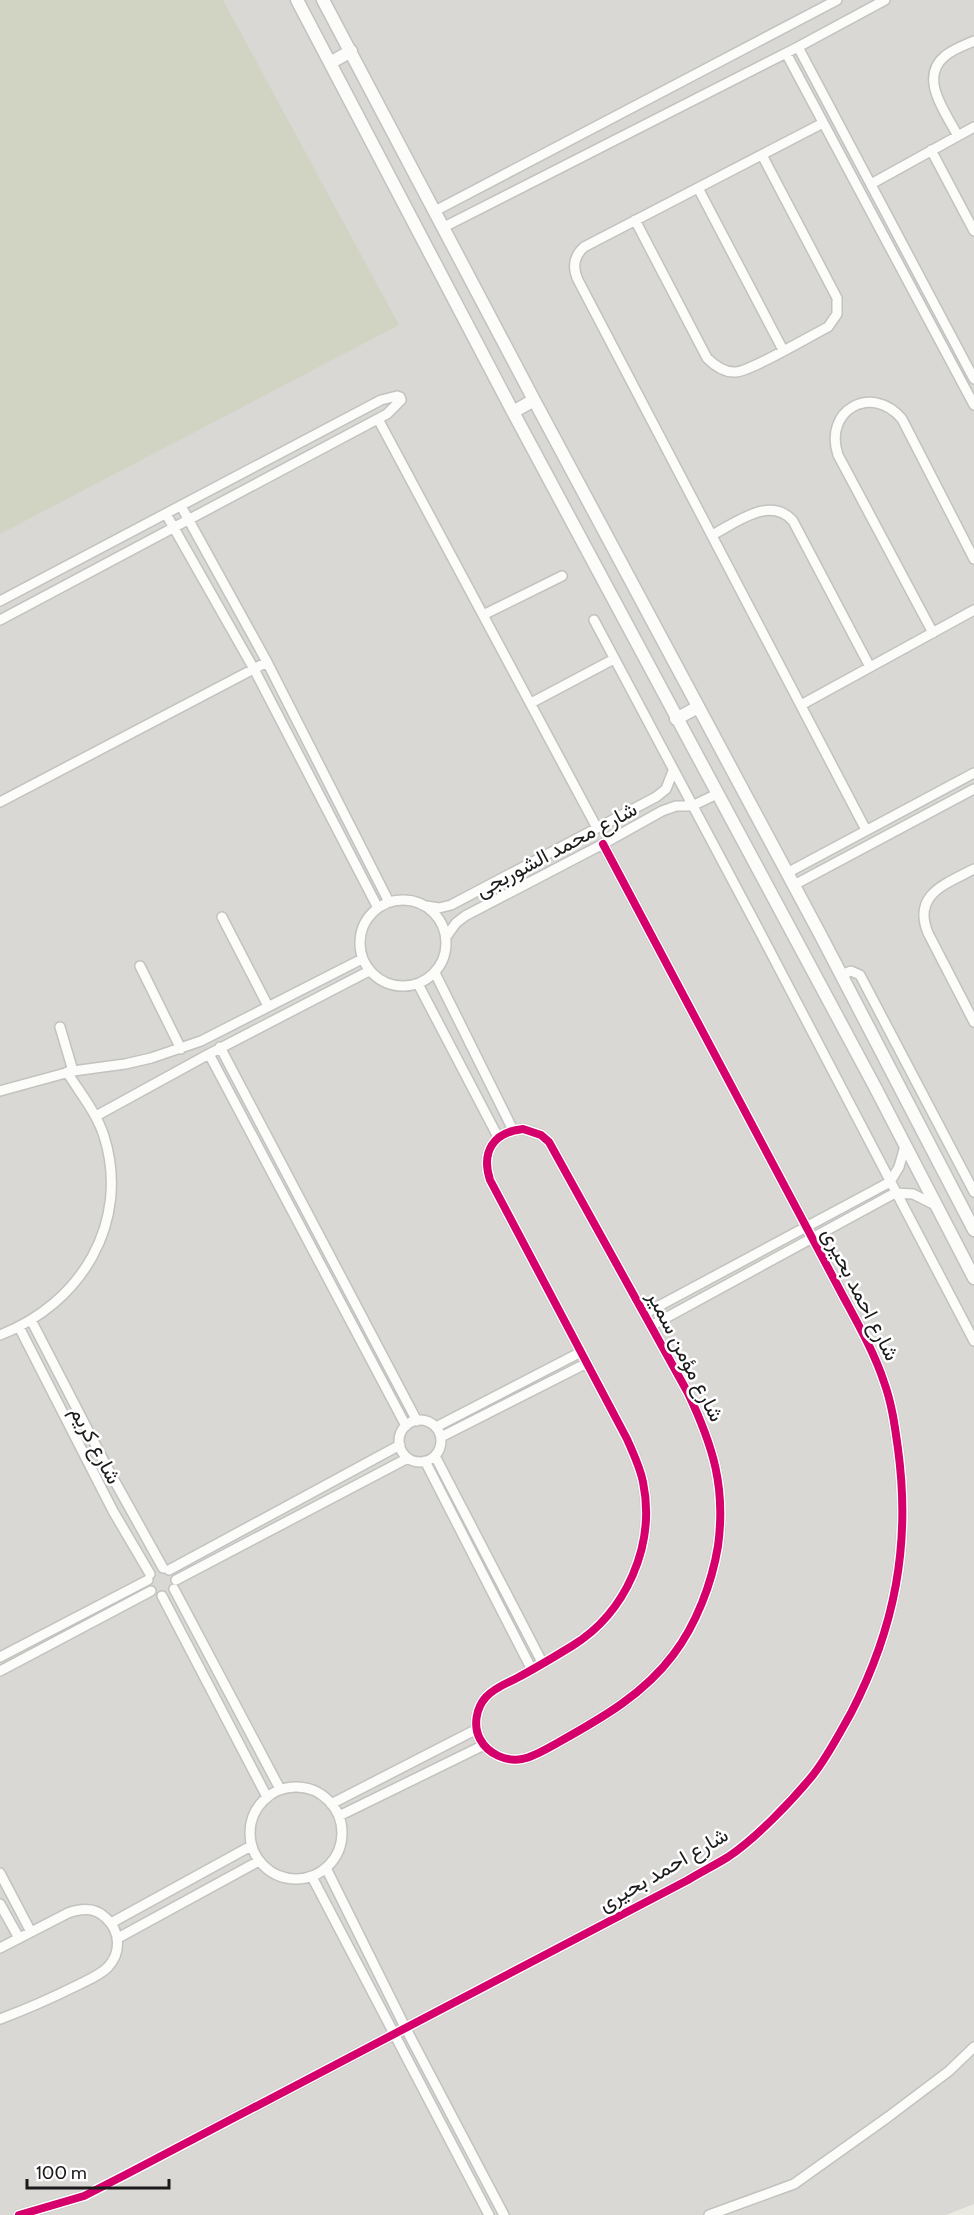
<svg xmlns="http://www.w3.org/2000/svg" width="974" height="2215" viewBox="0 0 974 2215" font-family="Cabin,Vazirmatn,sans-serif">
	<rect width="100%" height="100%" fill="#eae9e2"/>
	<!-- residential -->
	<path fill="#d9d8d4" d="M0,0H974V2204L946,2215H0Z"/>
	<!-- construction -->
	<path fill="#d1d4c3" d="M0,0H223L399,325L0,534Z"/>
	<g fill="none" stroke-linecap="round" stroke-linejoin="round">
		<defs>
			<path id="minor" d="M798,47L974,379
				M786,53L974,405
				M823,123L584,247C574,256 572,267 578,280L866,830
				M958,136C946,113 918,78 945,56C953,49 965,45 974,41
				M931,150L974,231
				M871,184L974,127
				M698,188L783,350
				M435,211L837,0
				M635,220L707,358C715,366 724,373 736,372C751,371 810,336 828,327L837,314V298L762,155
				M444,227L798,47L885,0
				M378,419L597,828
				M181,506L267,662L389,902
				M166,514L254,669L378,908
				M712,535C736,523 770,495 793,521L870,667
				M0,601L381,400L397,396L400,397L401,400L387,414L0,620
				M483,615L562,576
				M594,620L761,934L974,1341
				M933,633L838,455C823,410 872,383 902,419L974,559
				M531,703L614,659
				M801,705L974,610
				M0,802L267,662
				M974,869C946,884 912,894 928,933L974,1022
				M787,873L974,773
				M794,885L974,789
				M360 943a43 43 0 1 1 86 0a43 43 0 1 1-86 0Z
				M426,906L439,908L451,905L656,797L666,789L673,771
				M222,917L268,1006
				M446,937L456,923L465,916L603,844L662,811L676,806H692L717,794
				M140,966L181,1049
				M435,973L513,1130
				M841,975L851,971L860,975L974,1192
				M418,984L498,1137
				M60,1027L73,1071
				M220,1047L417,1421
				M209,1054L406,1426
				M0,1091L73,1071L125,1064L151,1058L201,1041L362,959
				M96,1116L209,1054L369,971
				M523,1129L541,1135L549,1142L688,1393C713,1446 726,1487 718,1546C712,1583 696,1625 673,1655C644,1694 602,1718 559,1742C548,1748 534,1757 522,1759C506,1762 488,1754 480,1739C473,1726 476,1708 486,1697C494,1688 507,1683 517,1678C536,1668 554,1657 572,1646C626,1613 656,1545 643,1482C640,1467 633,1453 627,1439L490,1180C481,1152 493,1132 523,1129Z
				M644,1314L890,1182L899,1167L905,1146
				M31,1320L108,1469L163,1568
				M651,1326L895,1193L913,1194L937,1206
				M19,1327L113,1511L150,1574
				M0,1335C81,1304 131,1222 104,1136C96,1112 80,1093 67,1072
				M399 1441a21 21 0 1 1 42 0a21 21 0 1 1-42 0Z
				M436,1427L581,1352
				M441,1437L587,1363
				M435,1456L543,1664
				M425,1461L532,1670
				M169,1570L400,1445
				M176,1580L408,1458
				M174,1589L280,1789
				M162,1596L267,1797
				M0,1657L148,1580
				M0,1671L151,1591
				M250 1833a46 46 0 1 1 92 0a46 46 0 1 1-92 0Z
				M331,1804L477,1729
				M339,1816L484,1745
				M326,1868L405,2027L504,2215
				M0,1873L31,1932
				M312,1877L489,2215
				M0,1904L19,1938
				M111,1923L251,1846
				M118,1938L259,1861
				M0,1948L68,1913C82,1908 95,1907 106,1918C121,1932 121,1953 108,1967C100,1975 90,1979 80,1984C54,1997 27,2009 0,2019
				M19,2215L84,2196L125,2175L688,1880C701,1872 715,1865 728,1857C756,1838 791,1802 813,1775C828,1756 839,1734 851,1713C895,1628 911,1544 898,1449C895,1427 892,1404 884,1382C874,1352 858,1324 843,1296L603,844
				M709,2215L794,2184L888,2117L949,2071L974,2047"/>
			<path id="tertiary" d="M297,0L513,412L875,1087L974,1278
				M323,0L534,400L821,936L974,1230
				M330,63L351,51
				M513,412L534,400
				M676,719L698,707"/>
		</defs>
		<!-- minor casing -->
		<use href="#minor" stroke="#c2c2bf" stroke-width="12"/>
		<!-- tertiary casing -->
		<use href="#tertiary" stroke="#c2c2bf" stroke-width="15"/>
		<!-- minor -->
		<use href="#minor" stroke="#fcfcfb" stroke-width="9"/>
		<!-- tertiary -->
		<use href="#tertiary" stroke="#fcfcfb" stroke-width="12"/>
		<defs>
			<path id="cycleway" d="M523,1129L541,1135L549,1142L688,1393C713,1446 726,1487 718,1546C712,1583 696,1625 673,1655C644,1694 602,1718 559,1742C548,1748 534,1757 522,1759C506,1762 488,1754 480,1739C473,1726 476,1708 486,1697C494,1688 507,1683 517,1678C536,1668 554,1657 572,1646C626,1613 656,1545 643,1482C640,1467 633,1453 627,1439L490,1180C481,1152 493,1132 523,1129Z
				M19,2215L84,2196L125,2175L688,1880C701,1872 715,1865 728,1857C756,1838 791,1802 813,1775C828,1756 839,1734 851,1713C895,1628 911,1544 898,1449C895,1427 892,1404 884,1382C874,1352 858,1324 843,1296L603,844"/>
		</defs>
		<!-- cycleway casing -->
		<use href="#cycleway" stroke="#fff" stroke-width="11"/>
		<!-- cycleway -->
		<use href="#cycleway" stroke="#d6006c" stroke-width="8"/>
	</g>
	<g text-anchor="middle" dominant-baseline="central" stroke-width="5" stroke-linejoin="round" paint-order="stroke">
		<!-- street labels -->
		<g font-size="21" fill="#1b1b1b" stroke="#fff">
			<text transform="translate(556 849) rotate(-28)">شارع محمد الشوربجى</text>
			<text transform="translate(861 1294) rotate(63)">شارع احمد بحيرى</text>
			<text transform="translate(686 1356) rotate(63)">شارع مؤمن سمير</text>
			<text transform="translate(96 1445) rotate(62)">شارع كريم</text>
			<text transform="translate(663 1869) rotate(-30)">شارع احمد بحيرى</text>
		</g>
	</g>
	<!-- scale -->
	<path d="M27 2179v9h142v-9" fill="none" stroke="#1b1b1b" stroke-width="3"/>
	<text x="36" y="2179" font-size="18" fill="#1b1b1b" stroke="#ffffff" stroke-width="4.5" paint-order="stroke">100 m</text>
</svg>
